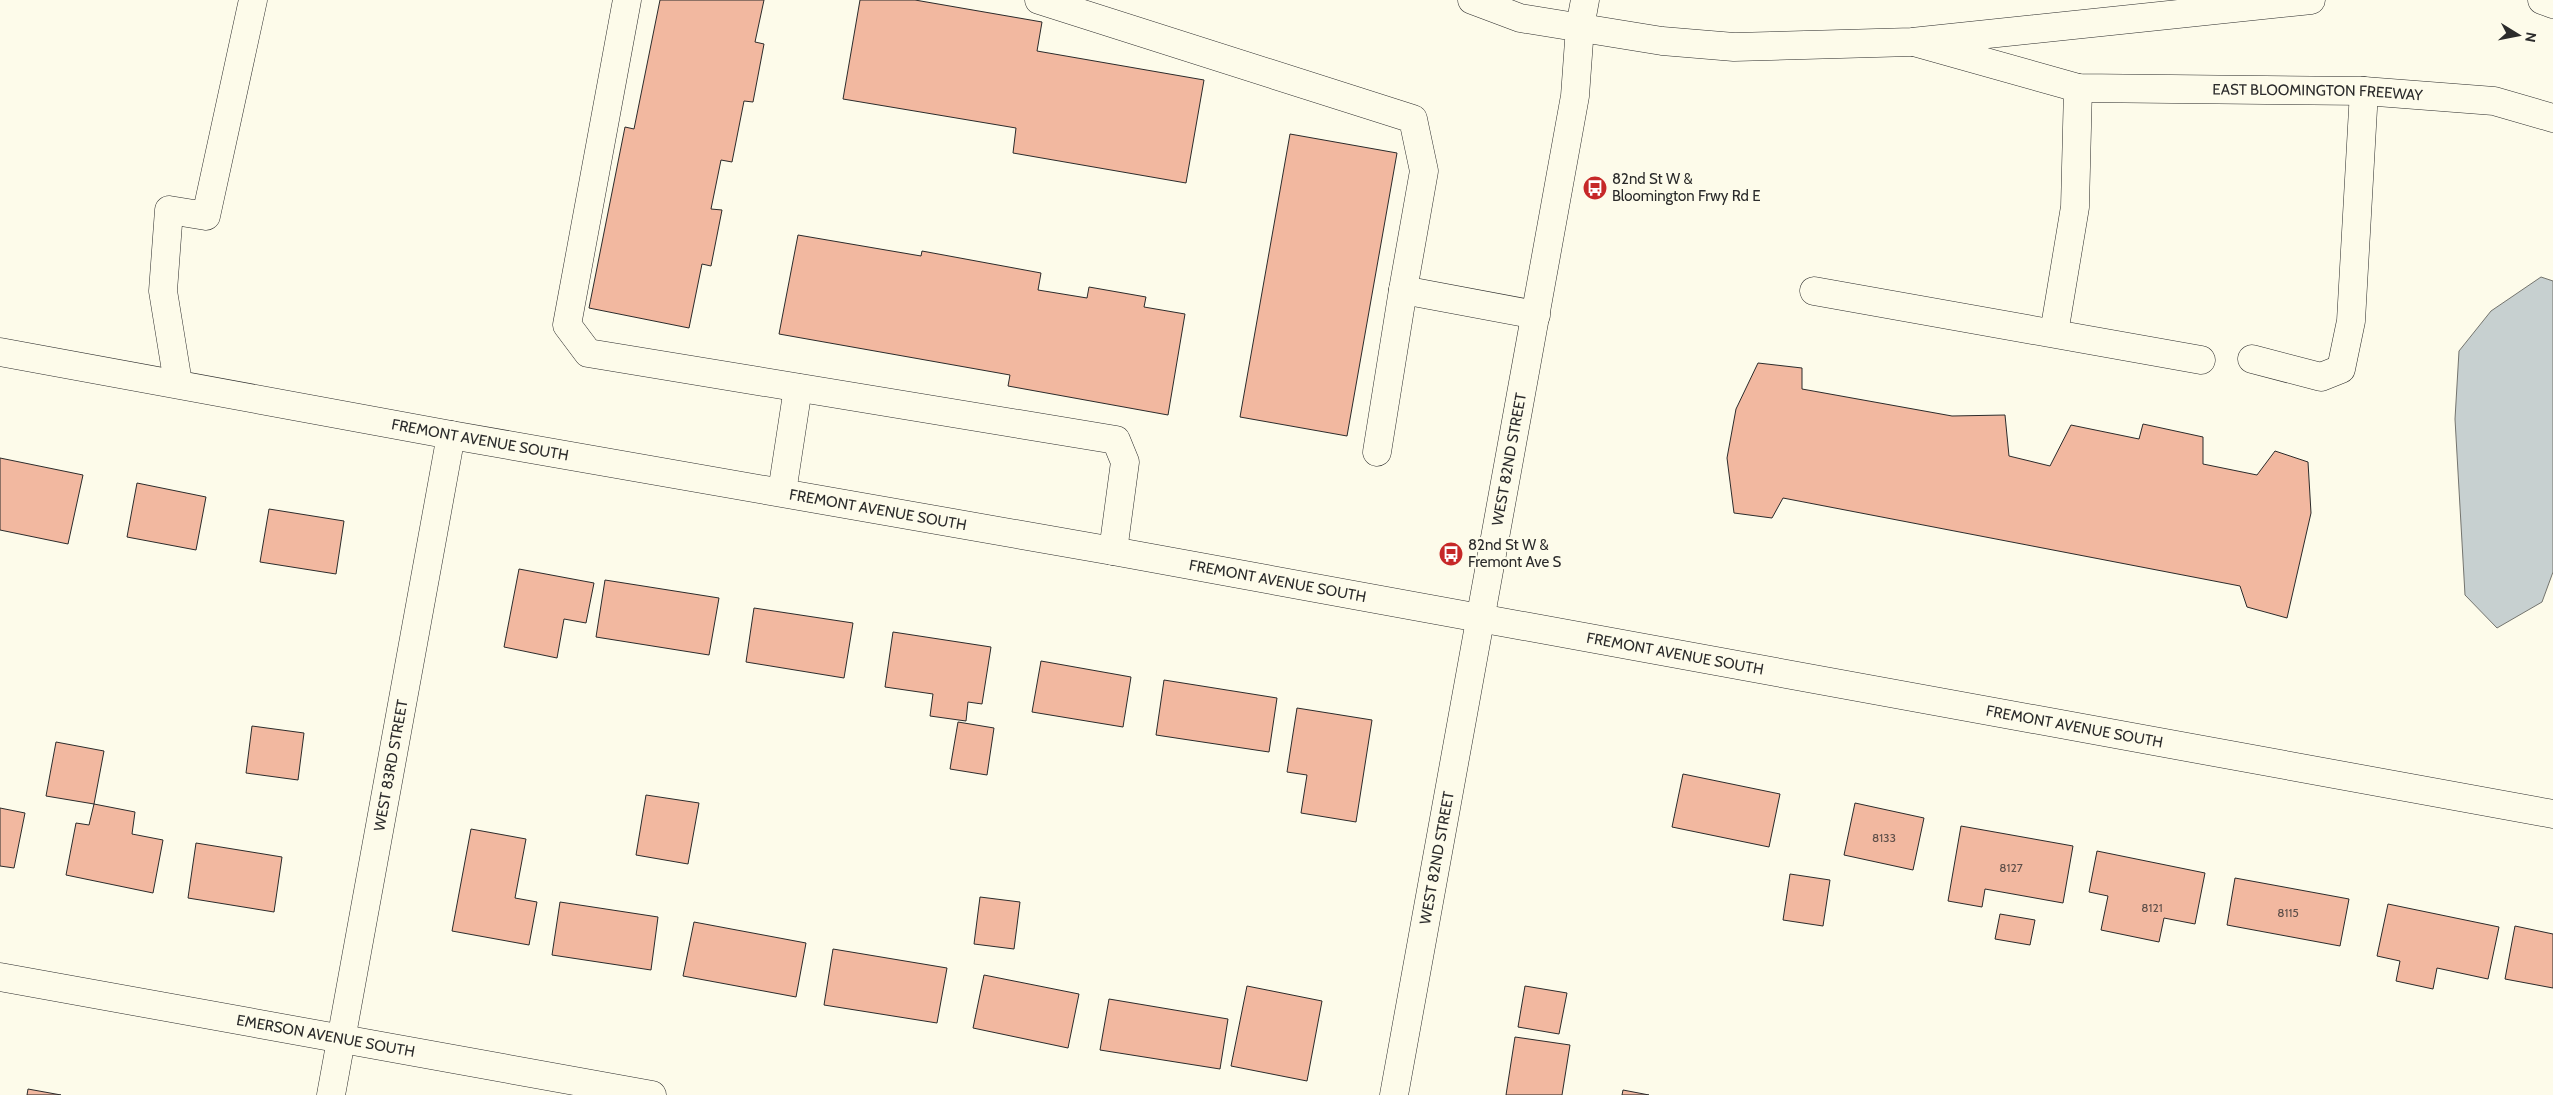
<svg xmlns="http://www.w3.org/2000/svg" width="2553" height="1095" viewBox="0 0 2553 1095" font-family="Cabin,sans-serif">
	<rect width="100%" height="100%" fill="#fdfbea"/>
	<!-- water -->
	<path fill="#c7d0d0" stroke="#74746e" d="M2541,277L2553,281V572L2542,602L2497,628L2465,595L2455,419L2459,351L2491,311Z"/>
	<!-- building -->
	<path fill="#f2b8a0" stroke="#2b2b2b" d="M660,0H764L755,42L764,44L753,102L744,101L732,162L721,160L711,209L722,210L711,266L702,264L689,328L589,308L625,127L634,129Z
		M860,0H915L1042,22L1037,51L1204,80L1186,183L1013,153L1016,128L843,99Z
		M1290,134L1397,153L1347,436L1240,417Z
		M798,235L921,256L922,251L1041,273L1038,290L1087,298L1089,287L1146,297L1144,307L1185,314L1168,415L1008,386L1010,375L779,334Z
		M1758,363L1802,368V389L1952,416L2005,415L2009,456L2050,466L2071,425L2139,439L2143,424L2203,437V464L2257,475L2275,451L2308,462L2311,513L2287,618L2247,607L2240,586L1783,498L1772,518L1734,513L1727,458L1736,409Z
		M0,458L83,475L68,544L0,530Z
		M137,483L206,497L196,550L127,537Z
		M269,509L344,521L336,574L260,562Z
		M519,569L594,583L586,623L564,619L557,658L504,647Z
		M605,580L719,598L709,655L596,637Z
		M754,608L853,623L844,678L746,662Z
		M893,632L991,647L982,704L968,702L966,721L930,716L933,694L885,687Z
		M1041,661L1131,677L1123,727L1032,712Z
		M1164,680L1277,698L1269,752L1156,735Z
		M1297,708L1372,720L1356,822L1301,813L1307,775L1287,772Z
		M958,722L994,728L987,775L950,769Z
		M252,726L304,733L298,780L246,773Z
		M56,742L104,751L94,804L46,796Z
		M1683,774L1780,794L1769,847L1672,827Z
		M646,795L699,803L688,864L636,855Z
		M1855,803L1924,818L1913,870L1844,855Z
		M94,804L135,812L132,834L163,840L153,893L66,875L76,823L89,825Z
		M0,808L25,813L14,868L0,866Z
		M1961,826L2073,846L2063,903L1985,889L1982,907L1948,901Z
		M471,829L526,839L515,898L537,902L529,945L452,931Z
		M196,843L282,857L274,912L188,898Z
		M2097,851L2205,873L2195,924L2164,918L2159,942L2101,930L2108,896L2089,892Z
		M1790,874L1830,880L1823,926L1783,920Z
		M2235,878L2349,899L2340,946L2227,925Z
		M980,897L1020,902L1014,949L974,944Z
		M560,902L658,917L651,970L552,955Z
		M2388,904L2499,927L2488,979L2437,968L2433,989L2396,981L2400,961L2377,956Z
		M2000,914L2035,920L2030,945L1995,939Z
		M694,922L806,943L796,997L683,976Z
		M2515,926L2553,934V988L2505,979Z
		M833,949L947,968L937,1023L824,1005Z
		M984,975L1079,994L1068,1048L973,1028Z
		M1247,986L1322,1001L1307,1081L1231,1066Z
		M1525,986L1567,993L1559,1034L1518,1027Z
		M1109,999L1228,1019L1220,1069L1100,1050Z
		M1515,1037L1570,1045L1562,1095H1506Z
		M28,1089L61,1095H27Z
		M1623,1090L1649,1095H1622Z"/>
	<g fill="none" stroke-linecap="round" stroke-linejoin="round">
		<defs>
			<g id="minor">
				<path d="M627,0L567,325L588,353L1116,440L1125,462L1113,551"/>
				<path d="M1039,0L1413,119L1424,171L1403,290L1536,315"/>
				<path id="s1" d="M1914,42L2078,88L2364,91L2494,101L2553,118"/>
				<path d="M1814,291L2201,360"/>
				<path d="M2054,333L2075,207L2078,88"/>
				<path id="s2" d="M0,352L451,435L1113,551L2553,814"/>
				<path d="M2252,359L2321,377L2341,369L2351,321L2364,91"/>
				<path d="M178,383L163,291L169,210L206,216L253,0"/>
				<path d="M1377,452L1403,290"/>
				<path d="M782,492L798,388"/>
				<path id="s3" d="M0,977L652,1095"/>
				<path id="s4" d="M331,1095L451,435"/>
				<path id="s5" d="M1394,1095L1575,96L1580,27L1585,0"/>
			</g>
			<path id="highway" d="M1472,0L1520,18L1662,41L1734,47L1912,42L2311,0
				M2542,0L2553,4"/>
		</defs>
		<!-- minor casing -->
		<use href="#minor" stroke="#2b2b2b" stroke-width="29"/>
		<!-- highway casing -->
		<use href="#highway" stroke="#2b2b2b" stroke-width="29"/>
		<!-- minor -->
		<use href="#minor" stroke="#fdfbea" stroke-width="28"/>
		<!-- highway -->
		<use href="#highway" stroke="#fdfbea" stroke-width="28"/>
	</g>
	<!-- icons -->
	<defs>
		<symbol id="bus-disc" viewBox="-11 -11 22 22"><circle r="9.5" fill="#c62828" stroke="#fdfbea"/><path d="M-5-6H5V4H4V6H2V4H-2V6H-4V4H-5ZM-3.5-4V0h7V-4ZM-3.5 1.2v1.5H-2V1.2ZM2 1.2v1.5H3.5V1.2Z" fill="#fff"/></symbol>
	</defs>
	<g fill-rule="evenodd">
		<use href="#bus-disc" x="1581" y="174" width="28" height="28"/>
		<use href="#bus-disc" x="1437" y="540" width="28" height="28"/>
	</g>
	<g text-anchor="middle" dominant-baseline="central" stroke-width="4" stroke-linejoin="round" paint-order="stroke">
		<!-- number labels -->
		<g font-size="12" fill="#5d4e48">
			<text x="1884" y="837">8133</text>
			<text x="2011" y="867">8127</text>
			<text x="2152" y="907">8121</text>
			<text x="2288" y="912">8115</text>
		</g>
		<!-- street labels -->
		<g font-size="15" fill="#2b2b2b" stroke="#fdfbea">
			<text stroke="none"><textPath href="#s1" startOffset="410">EAST BLOOMINGTON FREEWAY</textPath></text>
			<text stroke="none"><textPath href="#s2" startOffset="488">FREMONT AVENUE SOUTH</textPath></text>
			<text stroke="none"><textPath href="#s5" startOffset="646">WEST 82ND STREET</textPath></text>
			<text stroke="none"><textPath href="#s2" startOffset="892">FREMONT AVENUE SOUTH</textPath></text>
			<text stroke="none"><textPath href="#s2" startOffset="1298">FREMONT AVENUE SOUTH</textPath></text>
			<text stroke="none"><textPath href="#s2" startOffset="1702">FREMONT AVENUE SOUTH</textPath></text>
			<text stroke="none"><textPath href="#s2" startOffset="2108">FREMONT AVENUE SOUTH</textPath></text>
			<text stroke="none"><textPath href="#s4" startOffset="335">WEST 83RD STREET</textPath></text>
			<text stroke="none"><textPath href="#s5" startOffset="241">WEST 82ND STREET</textPath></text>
			<text stroke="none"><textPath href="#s3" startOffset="331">EMERSON AVENUE SOUTH</textPath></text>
		</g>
		<!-- poi labels -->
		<g font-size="15" fill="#2b2b2b" stroke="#fdfbea" text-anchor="start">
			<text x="1612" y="179">82nd St W &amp;<tspan x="1612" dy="17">Bloomington Frwy Rd E</tspan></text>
			<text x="1468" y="545">82nd St W &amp;<tspan x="1468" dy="17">Fremont Ave S</tspan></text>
		</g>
	</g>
	<!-- north arrow -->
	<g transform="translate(2518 35) rotate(100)" stroke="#fdfbea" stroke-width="4" paint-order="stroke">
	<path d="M0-4L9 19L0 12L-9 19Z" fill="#2b2b2b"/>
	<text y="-8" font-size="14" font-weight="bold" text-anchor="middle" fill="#2b2b2b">N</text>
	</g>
</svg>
